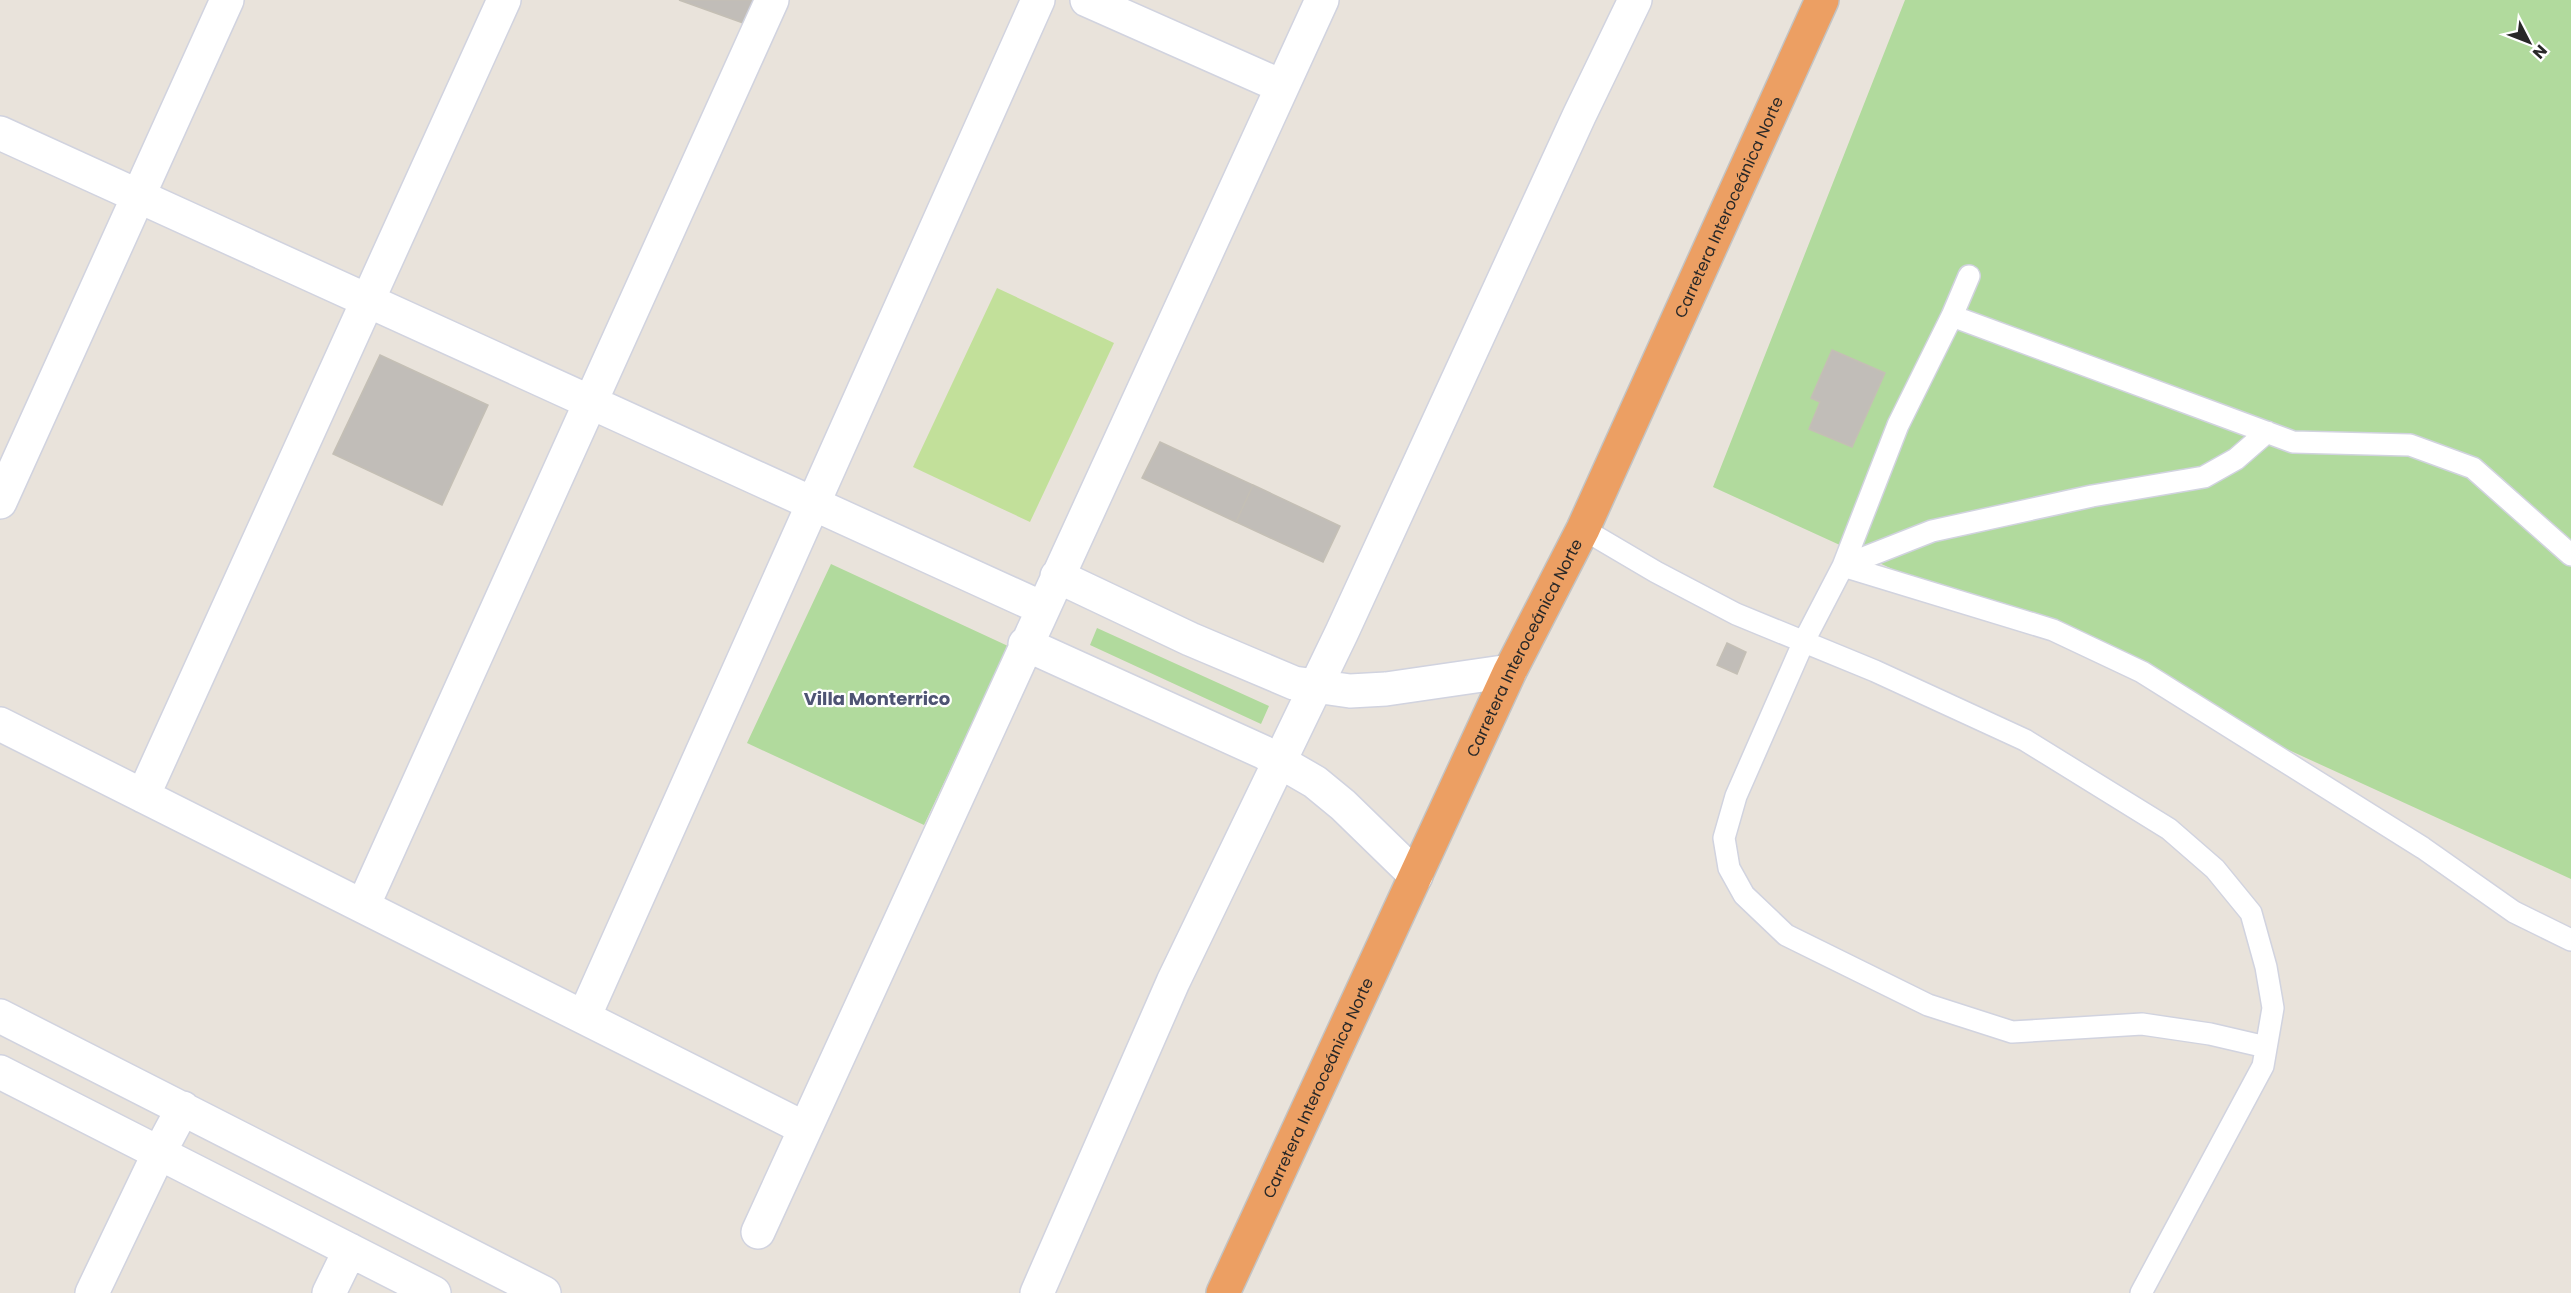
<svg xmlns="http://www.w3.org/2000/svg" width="2571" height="1293" viewBox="0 0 2571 1293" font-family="Poppins,sans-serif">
	<rect width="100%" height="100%" fill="#e9e3db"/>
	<!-- green -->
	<path fill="#b1da9d" d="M1905,0H2571V879L1713,487Z
		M831,564L1008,646L924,825L747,743Z
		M1097,628L1269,706L1261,724L1090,645Z"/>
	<!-- pitch -->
	<path fill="#c2e09a" d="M997,288L1114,343L1030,522L913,467Z"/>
	<!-- building -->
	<path fill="#c1bdb8" stroke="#c4bfb5" stroke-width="1.5" d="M679,0H756L746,24Z
		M1832,350L1885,373L1852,447L1809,429L1820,402L1811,398Z
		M380,355L488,405L442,505L333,454Z
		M1160,442L1253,485L1236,522L1142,478Z
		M1253,485L1340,526L1323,562L1236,522Z
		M1727,643L1746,652L1737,674L1717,665Z"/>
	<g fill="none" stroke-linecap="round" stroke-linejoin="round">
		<defs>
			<path id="lane" d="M1969,276L1952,316L1898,425L1843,566L1804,641L1736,796L1724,838L1729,868L1744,895L1786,935L1928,1005L2012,1032L2142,1024L2210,1034L2266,1047
				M1952,316L2293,442L2410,445L2473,468L2571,555
				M1583,529L1656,572L1736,614L1875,671L2025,740L2169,829L2215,869L2251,913L2266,967L2273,1008L2263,1066L2141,1293
				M1843,566L2053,630L2142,672L2423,848L2514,912L2571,940
				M1843,566L1932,531L2092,496L2204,477L2236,459L2267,432"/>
			<path id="street" d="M1087,0L1281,86
				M0,133L1042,608
				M0,502L227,0
				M1057,576L1190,639L1294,683L1350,691L1386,689L1510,671
				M1025,644L1263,752L1315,782L1343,805L1416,876
				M0,724L804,1128
				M143,796L504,0
				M363,906L772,0
				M0,1016L544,1293
				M584,1017L1038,0
				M0,1072L434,1293
				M758,1232L1322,0
				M92,1293L159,1153L183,1108
				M329,1293L350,1250
				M1037,1293L1173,982L1342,632L1579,116L1635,0"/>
			<g id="highway">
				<path id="s1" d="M1223,1293L1510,671L1583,529L1822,0"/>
			</g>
		</defs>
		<!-- lane casing -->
		<use href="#lane" stroke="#d1d3df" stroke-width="24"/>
		<!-- street casing -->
		<use href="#street" stroke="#d1d3df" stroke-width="36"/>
		<!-- highway casing -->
		<use href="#highway" stroke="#c3c3c3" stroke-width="36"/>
		<!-- lane -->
		<use href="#lane" stroke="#fff" stroke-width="21"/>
		<!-- street -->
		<use href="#street" stroke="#fff" stroke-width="33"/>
		<!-- highway -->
		<use href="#highway" stroke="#ec9f63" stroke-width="33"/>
	</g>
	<g text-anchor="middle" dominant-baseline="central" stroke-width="4.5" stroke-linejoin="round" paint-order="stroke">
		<!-- street labels -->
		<g font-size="16" fill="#282828" stroke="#fff">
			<text stroke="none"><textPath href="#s1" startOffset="1198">Carretera Interoceánica Norte</textPath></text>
			<text stroke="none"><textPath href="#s1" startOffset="712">Carretera Interoceánica Norte</textPath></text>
			<text stroke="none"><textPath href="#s1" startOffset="226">Carretera Interoceánica Norte</textPath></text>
		</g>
		<!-- neighbourhood labels -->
		<g font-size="18" font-weight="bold" fill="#4e5473" stroke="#fff">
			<text x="877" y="698">Villa Monterrico</text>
		</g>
	</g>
	<!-- north arrow -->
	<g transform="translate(2529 42) rotate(132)" stroke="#ffffff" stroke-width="4.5" paint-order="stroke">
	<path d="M0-4.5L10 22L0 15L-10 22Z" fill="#282828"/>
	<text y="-9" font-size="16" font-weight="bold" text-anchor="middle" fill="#282828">N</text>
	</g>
</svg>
